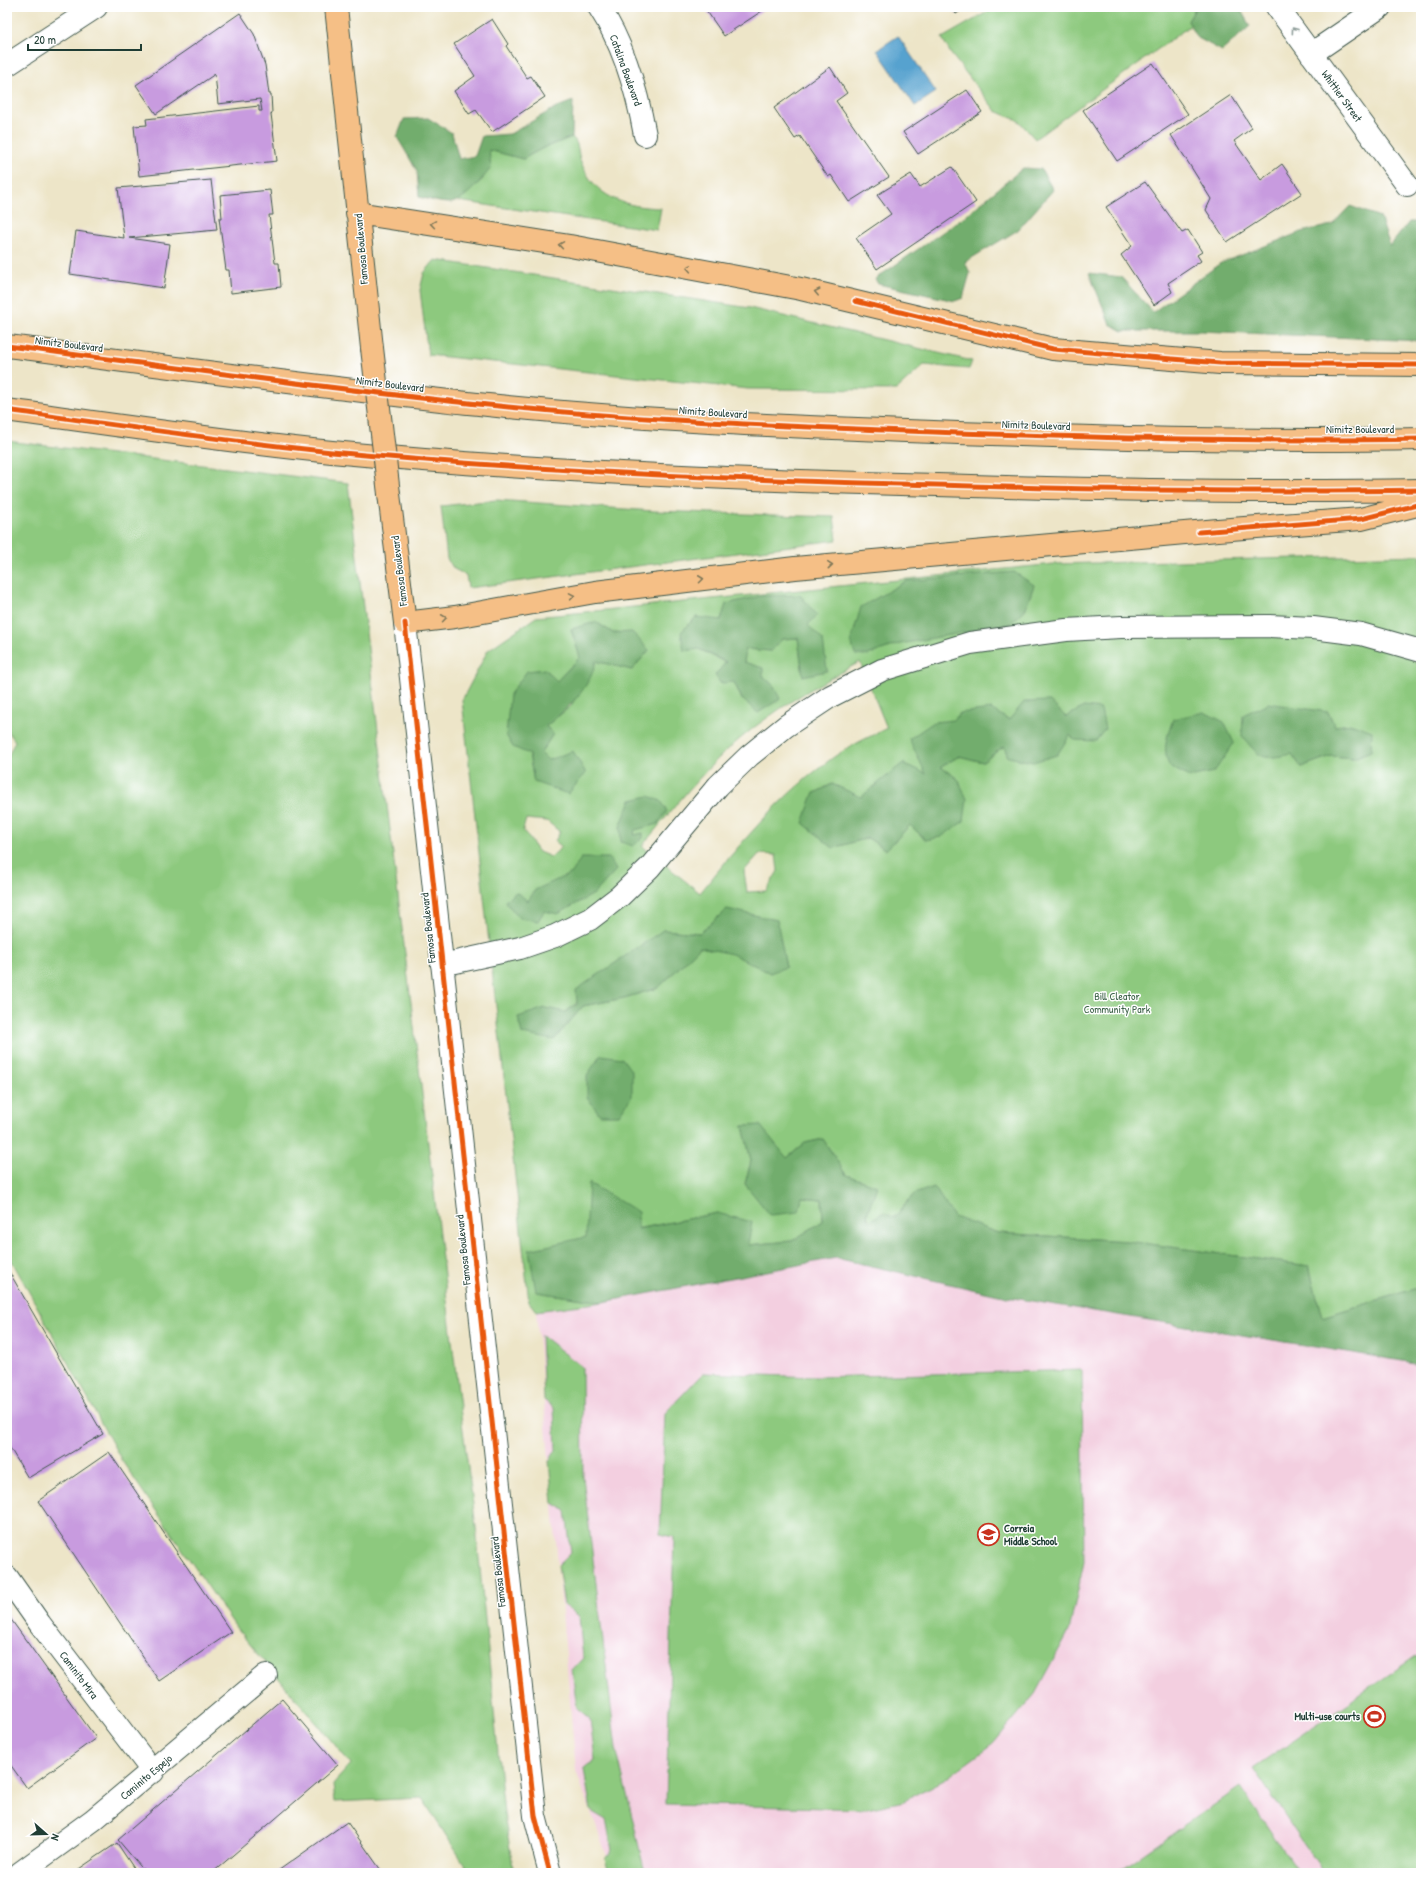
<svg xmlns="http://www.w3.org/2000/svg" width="1428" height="1880" viewBox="0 0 1428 1880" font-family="'Patrick Hand',sans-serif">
	<rect width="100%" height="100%" fill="#fff"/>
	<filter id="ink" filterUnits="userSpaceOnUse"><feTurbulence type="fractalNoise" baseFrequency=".025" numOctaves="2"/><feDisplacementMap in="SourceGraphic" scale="8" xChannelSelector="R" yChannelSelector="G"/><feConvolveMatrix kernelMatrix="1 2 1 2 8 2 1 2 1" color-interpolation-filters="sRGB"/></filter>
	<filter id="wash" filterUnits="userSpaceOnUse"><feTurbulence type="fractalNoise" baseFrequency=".012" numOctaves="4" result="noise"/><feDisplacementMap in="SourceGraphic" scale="16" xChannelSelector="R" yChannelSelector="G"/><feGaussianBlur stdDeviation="0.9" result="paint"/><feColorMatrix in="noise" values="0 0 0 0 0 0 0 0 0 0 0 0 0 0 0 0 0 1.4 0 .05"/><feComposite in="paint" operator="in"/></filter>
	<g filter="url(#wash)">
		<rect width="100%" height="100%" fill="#ede5c8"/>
		<!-- built -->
		<path fill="#f3cfe0" d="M836,1258L1007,1297L1421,1364V1873H613L576,1771L536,1311L603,1302Z"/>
		<!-- green -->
		<path fill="#8dc97e" stroke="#568359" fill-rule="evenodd" d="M996,7H1196L1188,21L1191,25L1035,139L1019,121L996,111L951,54L942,38Z
			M572,137C580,144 577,153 581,162C595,198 625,207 661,208L657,230L458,201L483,179L489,150L523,159L543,148Z
			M435,260L750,308L972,361L969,369L924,365L896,390L748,389L428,355L420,290L424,273Z
			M7,441L348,483L461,1415L476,1527L504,1814L514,1873H470L422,1798L335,1802L333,1784L351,1764L237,1629L122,1461L7,1252V759L15,741L7,730Z
			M496,500L654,511L834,517L837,540L468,588L466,575L454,569L447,559L441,506Z
			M1421,555V1289H1414L1322,1317L1309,1266L1127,1241L998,1233L954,1218L914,1194L894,1218L869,1222L867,1214L876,1186L846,1175L823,1139L805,1143L787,1158L743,1126L751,1161L745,1184L756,1196L802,1197L822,1199L823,1221L792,1241L747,1245L717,1213C655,1226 592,1236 530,1250L537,1292L603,1302L536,1311L529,1302L462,700L488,650L536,617L1054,564ZM1034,585L1025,610L895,645L868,655ZM721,620L808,625L823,640L803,676L798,638L782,639L771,651L746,649L744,662L763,676L774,686L742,700L726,663L699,649ZM596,622L613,633L649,650L632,670L596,661L571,706L546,726L553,734L540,753L547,760L534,782L529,754L557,681L580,657L571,630ZM860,662L887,728C867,738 845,748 827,762C777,799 739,845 700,893L642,846C664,820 684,794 707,770C750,724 805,691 860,662ZM1084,707L1008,757L1004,746L983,762L959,756L941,767L958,779L926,840L910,825L886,850L868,838L833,848L813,794L832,784L861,797L926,774L934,722L1066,717ZM1293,708L1328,712L1335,726L1353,724L1354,758L1331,756L1301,767L1292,754ZM526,819L547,821L560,832L555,841L562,847L551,857L539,852L523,830ZM759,854L776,855L778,871L766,891L747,892L744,871ZM727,909L770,973L732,953L700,947L658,988L624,998L583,1006L554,1040L545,1008L566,1012L663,930L700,933Z
			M541,1335L582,1367L583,1477L616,1748L645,1873H609L605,1859L612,1850L606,1820L591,1811L584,1769L595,1760L590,1719L577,1708L572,1670L583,1658L579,1616L564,1605L558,1566L571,1553L566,1511L553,1503L549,1461L556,1450L554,1408L544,1400Z
			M1082,1370L1084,1562L1069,1631L1035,1694L993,1744L944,1780L904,1801L867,1809L666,1804L674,1537L660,1534L665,1413L703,1373L816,1377Z
			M1416,1656L1421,1664V1873H1324L1253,1768Z
			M1240,1787L1299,1873H1116Z"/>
		<!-- forest -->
		<path fill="#72ad6d" stroke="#487550" d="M1196,7H1239L1250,26L1222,51L1198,38L1188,21Z
			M573,101L572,137L543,148L523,159L489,150L491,168C483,178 462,204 449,203C439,203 428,199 419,197L417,171L397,137L404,119L428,118L452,133L459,159L475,156L482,136L510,134L555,108Z
			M1023,168L1041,169L1053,190L1018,230L965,262L970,273L963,298L955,301L878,284L875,279L963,218Z
			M1350,206L1380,217L1390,246L1409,222H1421V341L1201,331H1122L1110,324L1089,273L1121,277L1153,312L1221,263L1301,232L1332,225Z
			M1014,572L1034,585L1025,610L1010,624L895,645L868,655H855L851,641L861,607L906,581Z
			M800,595L817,615L808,625L823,640L827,671L803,676L798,638L782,639L771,651L746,649L744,662L763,668V676L774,686L780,699L758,713L742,699L734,682L720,683L715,675L726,662L699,649L684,651L681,632L696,617L721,620L726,604L761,596Z
			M596,622L613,633L632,632L649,650L632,670L596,661C590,689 567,709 546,726L553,734L541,753L548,760L573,751L586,773L568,794L534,782L529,754L513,747L506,735L510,694L527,671L545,669L557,681L580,657L571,629Z
			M1050,701L1066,717L1084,707L1101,709L1105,729L1096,741L1075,740L1070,735L1057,755L1033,762L1008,757L1004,746L983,762L959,756L941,767L958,779L967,799L964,821L941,837L926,840L910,825L886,850L868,838L833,848L803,823L813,794L832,784L861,797L903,763L926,774L909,739L934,722L954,720L960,713L991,709L1009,720L1024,702Z
			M1268,703L1328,712L1335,726L1353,724L1372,731L1371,751L1354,758L1331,756L1301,767L1292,754C1261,760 1262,760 1242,736L1243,715Z
			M1204,712L1224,722L1234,743L1214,772L1189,777L1169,766C1162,746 1167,738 1173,719Z
			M649,796L661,801L667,811L658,824L635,830L634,835L643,833V838L633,846L621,842L620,827L631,800Z
			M581,858H609L616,870L594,894L558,914L544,911L538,921L519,918L505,901L516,892L528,901L535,890L572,873Z
			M727,909L777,920L786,967L770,973L732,954L700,947L658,988L624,998L583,1006L554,1040L522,1034L518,1017L545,1008L566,1012L577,1004L576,990L663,930L700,933Z
			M601,1055L622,1058L632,1072V1096L619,1115H600L587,1097V1075Z
			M760,1125L787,1158L805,1143L823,1139L846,1175L877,1186L867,1214L869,1221L884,1212L894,1218L914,1194L934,1187L954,1217L998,1233L1127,1241L1309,1266L1322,1317L1414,1289H1421V1364L1007,1297L836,1258L603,1302L536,1292L529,1250L586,1237L589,1183L638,1212V1229L717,1213L752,1222L748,1245L792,1241L823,1221L822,1199L802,1197L799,1212L770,1215L745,1184L751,1161L743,1126Z"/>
		<!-- water -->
		<path fill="#57a2cf" stroke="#3b7082" d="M898,36L936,92L915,106L877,50Z"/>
		<g id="blocks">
			<!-- building -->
			<path fill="#c89bdf" d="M704,7H768L724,36Z
				M950,7H967L956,14Z
				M240,13L254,34L265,65L269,94H271L272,113L271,114L277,161L139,176L134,126L147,125L146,119L259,106V111H262L260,99L218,104L215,74L156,114L136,85Z
				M492,19L508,44L506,46L527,78L531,76L545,97L492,132L476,110L469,114L454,91L475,76L454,44Z
				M1153,63L1188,114L1117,161L1083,110Z
				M830,67L847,93L836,101L889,177L849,202L831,175L828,177L800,136L795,139L774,108Z
				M967,90L982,112L918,154L903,132Z
				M1231,95L1252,128L1234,141L1261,180L1282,164L1302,193L1227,242L1206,210L1211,199L1171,135Z
				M952,167L976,202L877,269L856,238L891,214L877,195L911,174L920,187Z
				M211,180L217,230L129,238L170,244L164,288L70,274L76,231L124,238L118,188Z
				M1145,182L1182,233L1188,230L1202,252L1197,255L1201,261L1168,283L1172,292L1154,305L1121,255L1132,246L1106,207Z
				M270,190L273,215H269L275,263H279L281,287L231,293L229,270H226L219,218H222L220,195Z
				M7,1268L103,1434L28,1478L7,1443Z
				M109,1452L231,1632L159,1681L38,1501Z
				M7,1614L96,1738L27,1788L7,1760Z
				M282,1699L338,1765L212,1873H146L118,1840Z
				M347,1822L383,1873H275Z
				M117,1843L137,1873H73Z"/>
		</g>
	</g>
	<g filter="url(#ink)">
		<use href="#blocks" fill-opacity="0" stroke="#3e564a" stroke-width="1"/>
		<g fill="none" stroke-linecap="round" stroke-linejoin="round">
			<defs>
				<path id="minor" d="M599,7C624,45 637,91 645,135
					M1277,7L1407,185
					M1311,54L1380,7
					M7,65L96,7
					M405,623L535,1816L550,1873
					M442,965L520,948L555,936L590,919L620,896L650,867L718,786L749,756L786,726L831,696L882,670L970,643L1066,630L1121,627L1269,626L1313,628L1361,634L1421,651
					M7,1577L40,1624L153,1772
					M20,1873L93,1820L266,1675"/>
				<path id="major" d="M336,7L372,348
					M357,213L570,246L801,289L1053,349L1220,363L1421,365
					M7,346C167,366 327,389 488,405C644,421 801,427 958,433C1112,438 1267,442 1421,439
					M7,410C115,425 223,441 332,452C533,471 735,480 937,485C1098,490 1259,493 1421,490
					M389,494L405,623L455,617L595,592L795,568L1218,530L1361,519L1421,504"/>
			</defs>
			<!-- minor casing -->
			<use href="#minor" stroke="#3e564a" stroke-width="24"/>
			<!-- major casing -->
			<use href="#major" stroke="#3e564a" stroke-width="24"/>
			<!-- minor -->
			<use href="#minor" stroke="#fff" stroke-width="22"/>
			<!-- major -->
			<use href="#major" stroke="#f5bf86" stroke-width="22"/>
			<defs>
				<path id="major-bridge" d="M372,348L389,494"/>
			</defs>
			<!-- major-bridge casing -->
			<use href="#major-bridge" stroke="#3e564a" stroke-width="24" stroke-linecap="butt"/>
			<!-- major-bridge -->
			<use href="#major-bridge" stroke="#f5bf86" stroke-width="22"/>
			<defs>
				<path id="cycleway" d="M855,301L1053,349L1220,363L1421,365
					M7,346C167,366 327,389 488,405C644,421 801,427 958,433C1112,438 1267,442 1421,439
					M7,410C115,425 223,441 332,452C533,471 735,480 937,485C1098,490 1259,493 1421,490
					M1199,532L1361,519L1421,504
					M405,623L535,1816L550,1873"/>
			</defs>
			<!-- cycleway casing -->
			<use href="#cycleway" stroke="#fff" stroke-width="8"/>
			<!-- cycleway -->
			<use href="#cycleway" stroke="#e8590c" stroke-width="5"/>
		</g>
		<!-- one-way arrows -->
		<defs><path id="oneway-chevron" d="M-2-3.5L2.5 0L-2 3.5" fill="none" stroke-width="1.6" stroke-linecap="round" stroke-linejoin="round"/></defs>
		<use stroke="#8f9e9a" href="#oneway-chevron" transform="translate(1294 30) rotate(-126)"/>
		<g stroke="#7f7859">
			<use href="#oneway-chevron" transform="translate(433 224) rotate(-171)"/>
			<use href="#oneway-chevron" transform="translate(561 245) rotate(-171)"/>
			<use href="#oneway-chevron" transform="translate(689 268) rotate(-170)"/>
			<use href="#oneway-chevron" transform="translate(817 292) rotate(-167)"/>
			<use href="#oneway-chevron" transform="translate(830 565) rotate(-5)"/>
			<use href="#oneway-chevron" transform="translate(701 579) rotate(-7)"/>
			<use href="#oneway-chevron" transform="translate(572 596) rotate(-10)"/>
			<use href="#oneway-chevron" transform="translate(444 618) rotate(-8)"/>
		</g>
	</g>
	<!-- icons -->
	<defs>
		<symbol id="school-ring" viewBox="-11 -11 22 22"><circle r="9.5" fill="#fff" stroke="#c8321e" stroke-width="1.5"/><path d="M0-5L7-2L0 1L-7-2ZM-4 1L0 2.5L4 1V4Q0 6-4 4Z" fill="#c8321e"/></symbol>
		<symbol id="stadium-ring" viewBox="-11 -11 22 22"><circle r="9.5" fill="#fff" stroke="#c8321e" stroke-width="1.5"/><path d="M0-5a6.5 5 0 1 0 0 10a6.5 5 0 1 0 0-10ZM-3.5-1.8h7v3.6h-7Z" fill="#c8321e"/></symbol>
	</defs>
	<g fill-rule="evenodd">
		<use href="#school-ring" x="976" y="1522" width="25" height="25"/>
		<use href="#stadium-ring" x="1362" y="1704" width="25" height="25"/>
	</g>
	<g text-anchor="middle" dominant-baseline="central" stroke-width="3" stroke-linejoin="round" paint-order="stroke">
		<!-- street labels -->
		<g font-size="11" fill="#1f3d34" stroke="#fff">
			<text transform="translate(626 70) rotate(70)">Catalina Boulevard</text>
			<text transform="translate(1342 96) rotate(54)">Whittier Street</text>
			<text transform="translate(361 249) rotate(-95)">Famosa Boulevard</text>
			<text transform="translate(69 344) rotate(7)">Nimitz Boulevard</text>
			<text transform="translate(390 384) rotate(7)">Nimitz Boulevard</text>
			<text transform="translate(713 412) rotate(4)">Nimitz Boulevard</text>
			<text transform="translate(1036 425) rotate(2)">Nimitz Boulevard</text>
			<text x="1360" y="429">Nimitz Boulevard</text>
			<text transform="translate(399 571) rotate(-97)">Famosa Boulevard</text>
			<text transform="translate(428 928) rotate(-96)">Famosa Boulevard</text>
			<text transform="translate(463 1250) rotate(-96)">Famosa Boulevard</text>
			<text transform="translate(498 1572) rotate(-96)">Famosa Boulevard</text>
			<text transform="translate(79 1675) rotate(53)">Caminito Mira</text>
			<text transform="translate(146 1777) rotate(-40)">Caminito Espejo</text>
		</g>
		<!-- park labels -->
		<g font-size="11" fill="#3a6046" stroke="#fff">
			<text x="1117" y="996">Bill Cleator<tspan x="1117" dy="13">Community Park</tspan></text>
		</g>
		<!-- poi labels -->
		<g font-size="11" font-weight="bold" fill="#1f3d34" stroke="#fff" text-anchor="start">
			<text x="1004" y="1528">Correia<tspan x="1004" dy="13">Middle School</tspan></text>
			<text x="1360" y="1716" text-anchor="end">Multi-use courts</text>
		</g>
	</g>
	<!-- margin -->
	<rect width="1428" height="1880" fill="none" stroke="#fff" stroke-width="24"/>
	<!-- north arrow -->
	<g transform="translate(46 1834) rotate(110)" stroke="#ffffff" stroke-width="3" paint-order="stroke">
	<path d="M0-3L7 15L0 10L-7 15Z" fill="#1f3d34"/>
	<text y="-6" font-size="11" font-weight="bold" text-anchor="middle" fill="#1f3d34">N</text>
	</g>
	<!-- scale -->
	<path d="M28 44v6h113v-6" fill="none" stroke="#1f3d34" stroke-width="2"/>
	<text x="34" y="44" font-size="12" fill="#1f3d34" stroke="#ffffff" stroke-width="3" paint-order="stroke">20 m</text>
</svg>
